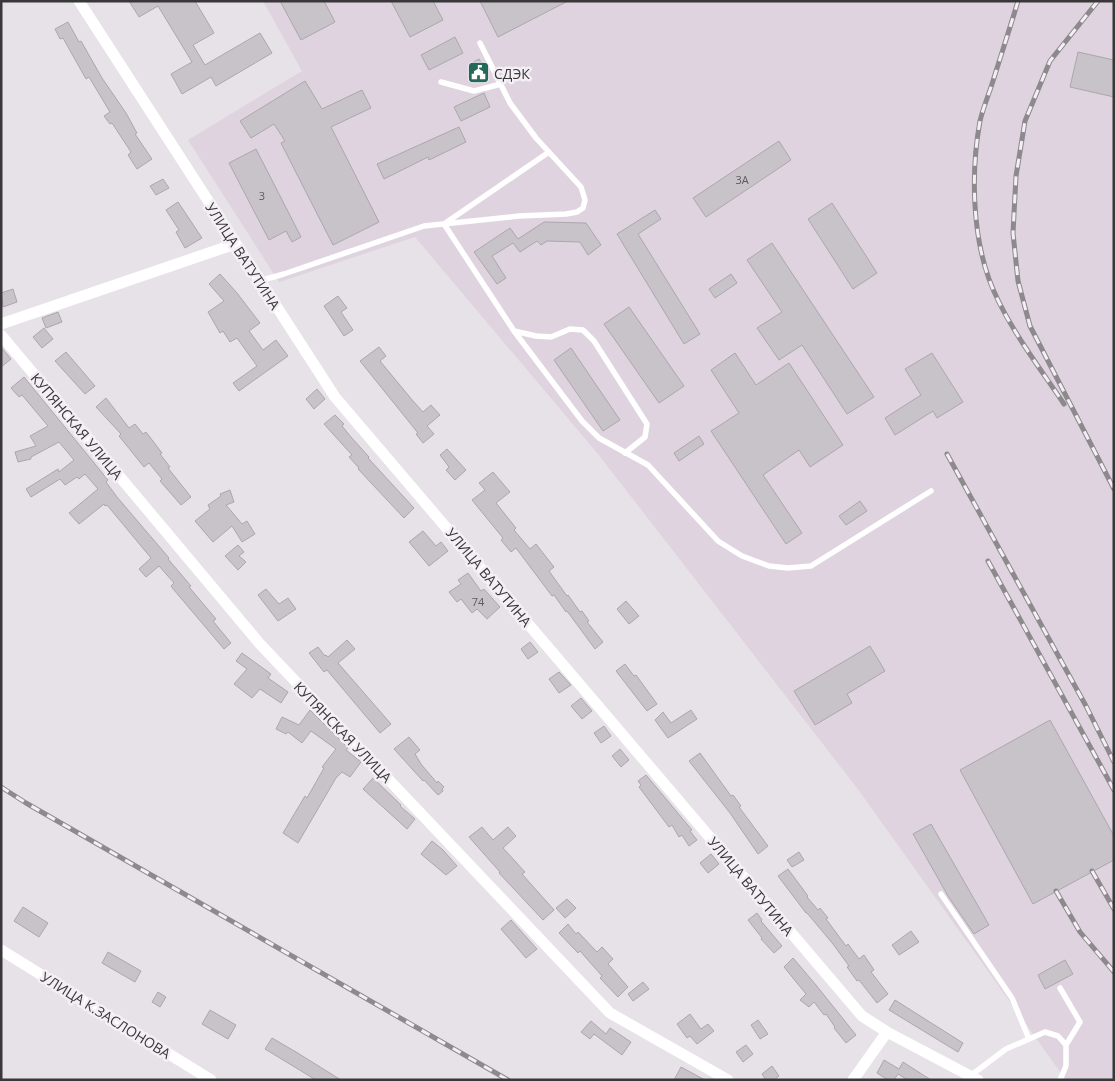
<svg xmlns="http://www.w3.org/2000/svg" width="1115" height="1081" viewBox="0 0 1115 1081" font-family="'Open Sans',sans-serif">
	<rect width="100%" height="100%" fill="#e7e2e7"/>
	<!-- built -->
	<path fill="#ded3de" d="M263,1H1114V1080H1066L857,788L598,454L415,237L279,282L188,140L302,71Z"/>
	<!-- building -->
	<path fill="#c8c3c8" stroke="#aca7ac" d="M129,1H195L214,33L193,45L205,65L260,33L272,53L216,86L211,77L182,94L171,74L192,62L158,6L139,17Z
		M280,1H324L335,22L301,40Z
		M391,1H433L443,20L410,37Z
		M480,1H568L498,37Z
		M68,22L79,42L81,41L102,78L126,113L137,133L135,134L152,159L137,169L128,155L131,152L112,123L110,124L104,116L110,112L89,77L86,79L63,38L60,39L55,29Z
		M455,37L463,53L429,70L421,55Z
		M1078,52L1114,60V97L1070,87Z
		M479,59L488,76L479,81L470,64Z
		M305,81L322,109L362,90L371,108L331,127L379,222L333,245L281,143L285,141L274,124L251,138L240,121Z
		M484,93L490,107L461,121L454,107Z
		M459,127L466,142L429,160L428,157L384,179L377,164Z
		M779,141L791,160L706,217L693,198Z
		M256,149L301,237L292,242L286,231L269,240L229,163Z
		M163,179L169,188L156,195L150,186Z
		M178,202L202,238L185,248L176,232L179,230L166,210Z
		M832,203L877,273L853,289L808,219Z
		M655,210L661,219L638,234L700,334L684,344L617,234Z
		M544,222L586,223L601,245L588,255L580,242L547,241L541,245L537,241L520,252L513,243L492,256L506,278L497,284L474,252L510,228L518,239Z
		M772,243L874,397L847,414L802,345L779,360L757,328L782,312L747,260Z
		M220,274L237,293L260,323L249,331L263,350L276,340L288,356L239,391L233,383L257,366L237,338L230,342L223,331L220,333L208,312L224,301L209,284Z
		M731,274L737,283L715,298L709,289Z
		M13,289L17,302L3,307L1,293Z
		M338,296L347,308L341,312L353,330L344,336L324,306Z
		M629,307L684,386L659,403L604,324Z
		M58,312L62,322L46,328L42,318Z
		M44,328L53,339L42,348L33,337Z
		M1,347L11,359L1,367Z
		M379,347L386,356L380,361L413,401L423,412L431,405L440,415L427,426L434,434L423,443L416,434L418,433L360,361Z
		M571,348L620,420L603,431L554,360Z
		M66,352L95,386L85,394L55,361Z
		M735,353L756,385L789,363L843,445L810,467L799,450L763,475L802,533L786,544L711,431L739,413L711,370Z
		M932,353L963,402L937,418L933,411L895,435L885,418L921,395L905,369Z
		M24,377L108,480L106,482L117,497L169,558L168,559L191,586L189,587L216,619L213,621L231,643L224,649L174,590L171,586L174,583L159,566L146,577L139,569L151,558L107,505L105,506L104,504L79,524L69,513L98,489L85,474L79,479L77,477L65,485L60,479L31,497L26,489L58,469L59,472L74,460L59,442L31,457V459L18,462L15,452L36,446L30,436L48,426L22,395L19,397L11,388Z
		M317,389L325,399L314,409L306,399Z
		M106,398L129,428L135,424L143,434L146,432L162,453L160,454L170,467L168,468L191,497L181,505L160,481L162,479L149,463L144,467L119,436L121,434L96,407Z
		M335,415L344,424L342,426L351,437L369,457L368,458L414,508L404,518L358,469L359,468L349,457L352,455L324,424Z
		M699,436L704,444L679,461L674,453Z
		M447,449L466,470L455,480L446,470L449,467L440,455Z
		M493,472L510,492L496,503L516,528L514,530L530,549L536,544L554,567L549,571L567,596L568,595L580,612L582,611L589,621L587,622L603,642L595,649L567,611L566,612L554,595L552,596L516,548L511,552L501,540L503,538L472,500L485,490L479,483Z
		M230,490L234,502L226,505L242,524L247,521L255,534L242,542L232,526L213,542L195,521L210,509L208,505L221,496L220,494Z
		M860,501L867,511L846,525L839,516Z
		M423,531L436,546L441,542L448,551L429,566L409,542Z
		M238,545L244,552L239,556L246,562L238,570L225,556Z
		M468,573L481,591L484,589L500,607L487,619L477,609L472,613L461,599L457,602L449,592L461,584L458,580Z
		M266,589L279,604L288,598L296,609L278,621L258,595Z
		M626,601L639,616L629,624L617,609Z
		M347,640L355,649L338,663L391,724L380,733L327,670L324,672L309,653L318,647L325,656L326,655L328,657Z
		M530,642L538,652L528,659L521,649Z
		M870,646L885,671L847,694L852,703L815,725L794,691Z
		M242,653L271,674L268,678L288,692L281,703L260,689L252,698L234,684L247,669L236,661Z
		M625,664L634,676L636,675L657,704L647,711L616,671Z
		M559,672L571,685L559,693L549,679Z
		M581,698L592,711L582,719L571,706Z
		M310,710L348,748L346,750L361,762L350,777L342,772L336,778L298,843L283,833L305,796L307,798L324,768L322,767L336,749L311,731L302,743L288,732L286,734L276,729L282,717L299,725Z
		M691,710L697,719L668,738L655,720L663,712L671,723Z
		M1050,720L1114,836V860L1033,904L960,770Z
		M604,726L611,736L601,743L594,733Z
		M409,737L420,750L415,754L421,764L437,783L438,781L444,787L442,789L443,791L438,795L424,780L423,781L394,749Z
		M620,749L629,760L621,767L612,756Z
		M700,753L731,796L733,795L741,806L739,807L768,846L758,854L730,813L689,761Z
		M646,775L692,830L690,831L697,840L689,846L682,835L679,837L672,825L669,827L639,787L641,785L638,781Z
		M373,778L401,805L400,806L415,819L407,829L363,789Z
		M931,824L989,925L974,934L948,896L913,834Z
		M482,827L493,840L508,827L516,836L503,848L525,872L522,874L554,910L543,920L499,873L500,872L469,837Z
		M432,841L443,850L457,866L446,875L421,854Z
		M799,852L804,860L792,867L787,860Z
		M711,854L719,864L708,873L700,863Z
		M788,869L808,896L807,897L818,910L820,908L828,918L826,919L846,946L848,944L859,959L864,955L874,970L871,972L888,994L877,1003L859,980L857,981L847,967L849,966L833,944L807,913H806L778,876Z
		M567,899L576,908L565,918L556,908Z
		M23,907L48,923L39,937L14,921Z
		M757,913L762,920L761,921L782,946L774,953L761,939L762,938L748,920Z
		M511,920L537,949L526,958L501,929Z
		M568,924L576,934L578,932L597,952L602,947L613,959L608,964L628,987L618,997L600,978L602,976L580,951L578,953L559,933Z
		M911,931L919,942L899,955L892,945Z
		M108,952L141,971L135,982L102,963Z
		M793,958L816,985L856,1035L846,1043L834,1028L835,1027L826,1014L824,1015L814,1002L809,1007L800,1000L806,994L784,967Z
		M1065,960L1073,974L1045,989L1038,975Z
		M643,982L649,989L633,1001L628,994Z
		M158,992L166,997L160,1007L152,1002Z
		M895,1000L963,1043L958,1052L889,1010Z
		M210,1010L236,1025L228,1039L202,1024Z
		M690,1014L701,1029L708,1024L714,1031L697,1044L690,1036L687,1038L677,1024Z
		M758,1020L768,1034L760,1039L751,1025Z
		M591,1021L606,1034L610,1028L631,1042L622,1055L594,1034L590,1039L581,1032Z
		M272,1038L296,1052L341,1080H316L265,1049Z
		M746,1045L753,1054L743,1062L736,1052Z
		M884,1060L899,1069L903,1062L931,1080H908L898,1074L894,1080H888L877,1073Z
		M772,1066L779,1076L774,1080H766L762,1074Z
		M681,1067L705,1080H674Z"/>
	<g fill="none" stroke-linecap="round" stroke-linejoin="round">
		<!-- service -->
		<path stroke="#fff" stroke-width="5.5" d="M441,82L474,91L501,84
			M549,152L444,224L514,331L582,421L599,438L648,465L718,541L742,556L769,566L788,568L811,566L931,491
			M259,281L284,274L424,226L519,216L566,214L577,212L583,208L585,200L581,187L536,138L510,103L480,43
			M514,331L536,336L551,337L570,329L583,330L594,341L647,424L645,437L625,453
			M941,894L1012,998L1029,1039
			M970,1076L1006,1049L1045,1032L1058,1036L1066,1045
			M1060,1080L1066,1066V1045L1080,1022L1060,988"/>
		<!-- minor -->
		<path stroke="#fff" stroke-width="11" d="M79,1L335,397L862,1016L887,1032L978,1080
			M1,324L235,244
			M1,335L260,644L610,1013L728,1080
			M1,950L211,1080
			M853,1080L887,1032"/>
		<defs>
			<path id="rail" d="M1018,1C1010,28 1001,55 993,81C989,94 983,108 980,121C971,170 972,232 989,279C1005,323 1038,365 1064,404
				M1098,1L1050,61L1025,121L1016,176L1013,233L1018,281L1030,326L1114,489
				M947,454L1086,706L1114,762
				M988,561L1114,790
				M1,787L26,803L508,1080
				M1092,871L1114,909
				M1056,891L1080,932L1114,972"/>
		</defs>
		<!-- rail casing -->
		<use href="#rail" stroke="#8d898d" stroke-width="5"/>
		<!-- rail -->
		<use href="#rail" stroke="#f4eff4" stroke-width="3" stroke-dasharray="9" stroke-linecap="butt"/>
	</g>
	<!-- icons -->
	<defs>
		<symbol id="civic-square" viewBox="-11 -11 22 22"><rect x="-9" y="-9" width="18" height="18" rx="4" fill="#24685a" stroke="#f4eff4"/><path d="M-.6-6.5H3V-4.5H.6V-3L4-1V1h2V6H-6V1h2V-1L-.6-3ZM-1.2 2.5V6h2.4V2.5Z" fill="#fff"/></symbol>
	</defs>
	<g fill-rule="evenodd">
		<use href="#civic-square" x="466" y="60" width="25" height="25"/>
	</g>
	<g text-anchor="middle" dominant-baseline="central" stroke-width="5" stroke-linejoin="round" paint-order="stroke">
		<!-- number labels -->
		<g font-size="11" fill="#5d5a5d">
			<text x="742" y="179">3А</text>
			<text x="262" y="195">3</text>
			<text x="478" y="601">74</text>
		</g>
		<!-- poi labels -->
		<g font-size="14" fill="#393739" stroke="#f4eff4" text-anchor="start">
			<text x="494" y="73">СДЭК</text>
		</g>
		<!-- street labels -->
		<g font-size="14" fill="#393739" stroke="#f4eff4">
			<text transform="translate(243 256) rotate(57)">УЛИЦА ВАТУТИНА</text>
			<text transform="translate(77 426) rotate(50)">КУПЯНСКАЯ УЛИЦА</text>
			<text transform="translate(489 577) rotate(50)">УЛИЦА ВАТУТИНА</text>
			<text transform="translate(343 732) rotate(46)">КУПЯНСКАЯ УЛИЦА</text>
			<text transform="translate(751 886) rotate(50)">УЛИЦА ВАТУТИНА</text>
			<text transform="translate(106 1015) rotate(32)">УЛИЦА К.ЗАСЛОНОВА</text>
		</g>
	</g>
	<!-- border -->
	<rect width="1115" height="1081" fill="none" stroke="#393739" stroke-width="5"/>
</svg>
